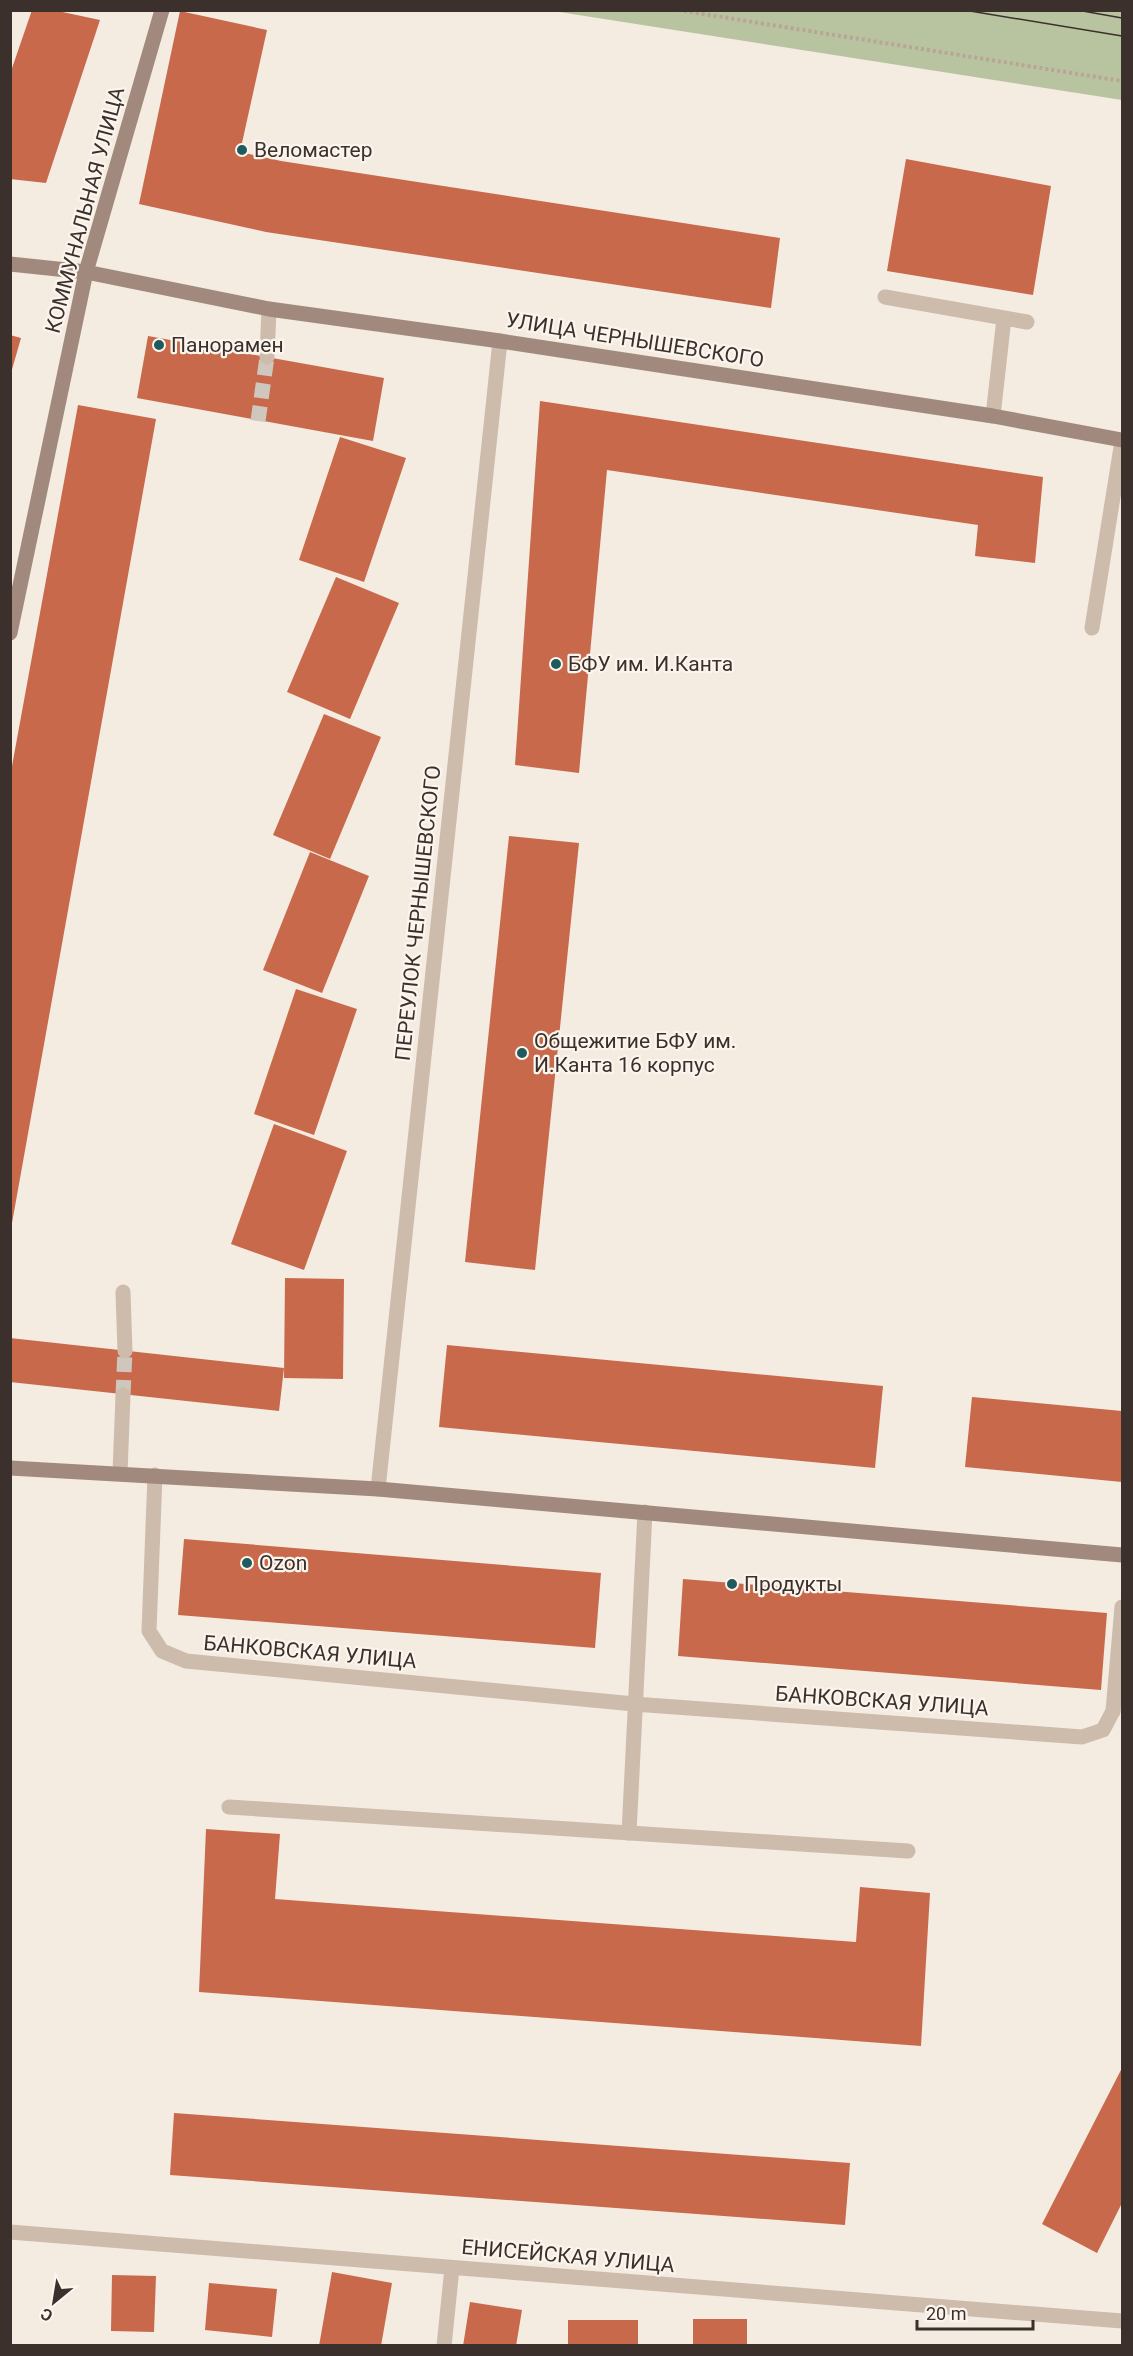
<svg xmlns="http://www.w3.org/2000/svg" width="1133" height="2356" viewBox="0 0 1133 2356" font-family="Roboto,sans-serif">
	<rect width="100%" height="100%" fill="#f4ebe1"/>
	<!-- green -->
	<path fill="#b8c4a0" d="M553,11H1122V100Z"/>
	<!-- building -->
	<path fill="#c8694b" d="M32,10H53L100,20L46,183L10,179V74Z
		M180,11L267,30L240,152L281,161L780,238L771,308L266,232L139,204Z
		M906,159L1051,186L1033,295L887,271Z
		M10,335L21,338L11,373H10Z
		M148,336L384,378L373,441L137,398Z
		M540,401L1043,477L1035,563L975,556L978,525L607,470L579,773L515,765Z
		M78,405L156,419L12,1223L10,777Z
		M340,437L406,458L364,582L299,560Z
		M336,577L399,603L350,719L287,692Z
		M324,714L381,737L330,859L273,835Z
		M509,836L579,843L535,1270L465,1262Z
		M310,852L369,876L322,993L263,970Z
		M296,989L357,1009L314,1135L254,1114Z
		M274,1124L347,1151L304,1270L231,1244Z
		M285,1278L344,1279L343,1379L284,1378Z
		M10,1338L284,1368L279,1411L10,1382Z
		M447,1345L883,1386L875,1468L439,1427Z
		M972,1397L1122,1411V1482L965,1467Z
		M184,1539L601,1573L595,1648L178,1615Z
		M683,1579L1107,1613L1101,1690L678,1656Z
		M206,1829L280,1834L275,1899L856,1942L860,1887L930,1893L921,2046L199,1992Z
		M1122,2068V2203L1097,2253L1042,2224Z
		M174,2113L850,2163L845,2225L170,2175Z
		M332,2272L392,2283L381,2346H319Z
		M112,2275L156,2276L154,2332L111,2331Z
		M209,2283L277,2289L272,2337L205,2330Z
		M470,2302L522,2310L516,2346H463Z
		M693,2319H747V2346H693Z
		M568,2320H638V2346H568Z"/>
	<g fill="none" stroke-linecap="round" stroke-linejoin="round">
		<!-- street-tunnel -->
		<path stroke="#cfc6bd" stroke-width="15" stroke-dasharray="15 8" stroke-linecap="butt" d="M258,421L267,357
			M123,1395L125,1351"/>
		<!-- path -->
		<path stroke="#b9a596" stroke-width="4" stroke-dasharray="3 3" stroke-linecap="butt" d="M678,10L1122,81"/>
		<!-- lane -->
		<path stroke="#cdbbac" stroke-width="15" d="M1092,628L1122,441
			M155,1475L149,1631L162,1651L186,1661L634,1704L1082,1737L1103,1730L1113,1711
			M229,1807L908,1851"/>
		<!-- street -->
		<path stroke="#cdbbac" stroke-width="15" d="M885,297L1027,322
			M267,357L269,309
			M993,416L1004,318
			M123,1292L125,1351
			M120,1473L123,1395
			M378,1489L500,341
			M1113,1711L1122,1607
			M629,1833L645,1512
			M10,2232L1122,2321
			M444,2346L452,2268"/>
		<!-- secondary -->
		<path stroke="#a18a7d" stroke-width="15" d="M10,264L86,272L269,309L500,341L993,416L1122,440
			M10,633L86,272L162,10
			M10,1468L378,1489L1122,1555"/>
		<!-- tram -->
		<path stroke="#3b302b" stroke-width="1.5" d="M964,10L1122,36
			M1077,10L1122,18"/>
	</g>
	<!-- markers -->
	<g fill="#1f5a5e" stroke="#fbf5ee" stroke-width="2">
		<circle cx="242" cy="150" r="6"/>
		<circle cx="159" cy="345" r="6"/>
		<circle cx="556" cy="664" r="6"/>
		<circle cx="522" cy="1053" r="6"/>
		<circle cx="247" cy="1563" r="6"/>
		<circle cx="732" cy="1584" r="6"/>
	</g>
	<g text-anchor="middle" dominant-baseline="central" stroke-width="4.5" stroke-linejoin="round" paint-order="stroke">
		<!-- poi labels -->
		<g font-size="21" fill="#3b302b" stroke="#fbf5ee" text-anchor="start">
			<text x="254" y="150">Веломастер</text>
			<text x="171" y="345">Панорамен</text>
			<text x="568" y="664">БФУ им. И.Канта</text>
			<text x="534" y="1041">Общежитие БФУ им.<tspan x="534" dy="24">И.Канта 16 корпус</tspan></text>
			<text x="259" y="1563">Ozon</text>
			<text x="744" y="1584">Продукты</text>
		</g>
		<!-- street labels -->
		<g font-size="21" fill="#3b302b" stroke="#fbf5ee">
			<text transform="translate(85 210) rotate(-75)">КОММУНАЛЬНАЯ УЛИЦА</text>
			<text transform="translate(635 340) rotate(9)">УЛИЦА ЧЕРНЫШЕВСКОГО</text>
			<text transform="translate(418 913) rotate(-84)">ПЕРЕУЛОК ЧЕРНЫШЕВСКОГО</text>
			<text transform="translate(310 1652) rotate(5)">БАНКОВСКАЯ УЛИЦА</text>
			<text transform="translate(882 1701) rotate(4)">БАНКОВСКАЯ УЛИЦА</text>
			<text transform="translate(568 2256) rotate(5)">ЕНИСЕЙСКАЯ УЛИЦА</text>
		</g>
	</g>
	<!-- border -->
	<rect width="1133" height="2356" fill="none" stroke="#3b302b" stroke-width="24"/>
	<!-- north arrow -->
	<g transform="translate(54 2302) rotate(210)" stroke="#fbf5ee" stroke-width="4.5" paint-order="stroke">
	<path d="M0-4.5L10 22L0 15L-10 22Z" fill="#3b302b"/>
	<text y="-9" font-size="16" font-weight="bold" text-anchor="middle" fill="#3b302b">С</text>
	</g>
	<!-- scale -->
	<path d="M917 2320v9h116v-9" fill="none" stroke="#3b302b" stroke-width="3"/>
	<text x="926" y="2320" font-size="18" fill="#3b302b" stroke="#fbf5ee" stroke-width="4.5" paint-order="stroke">20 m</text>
</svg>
